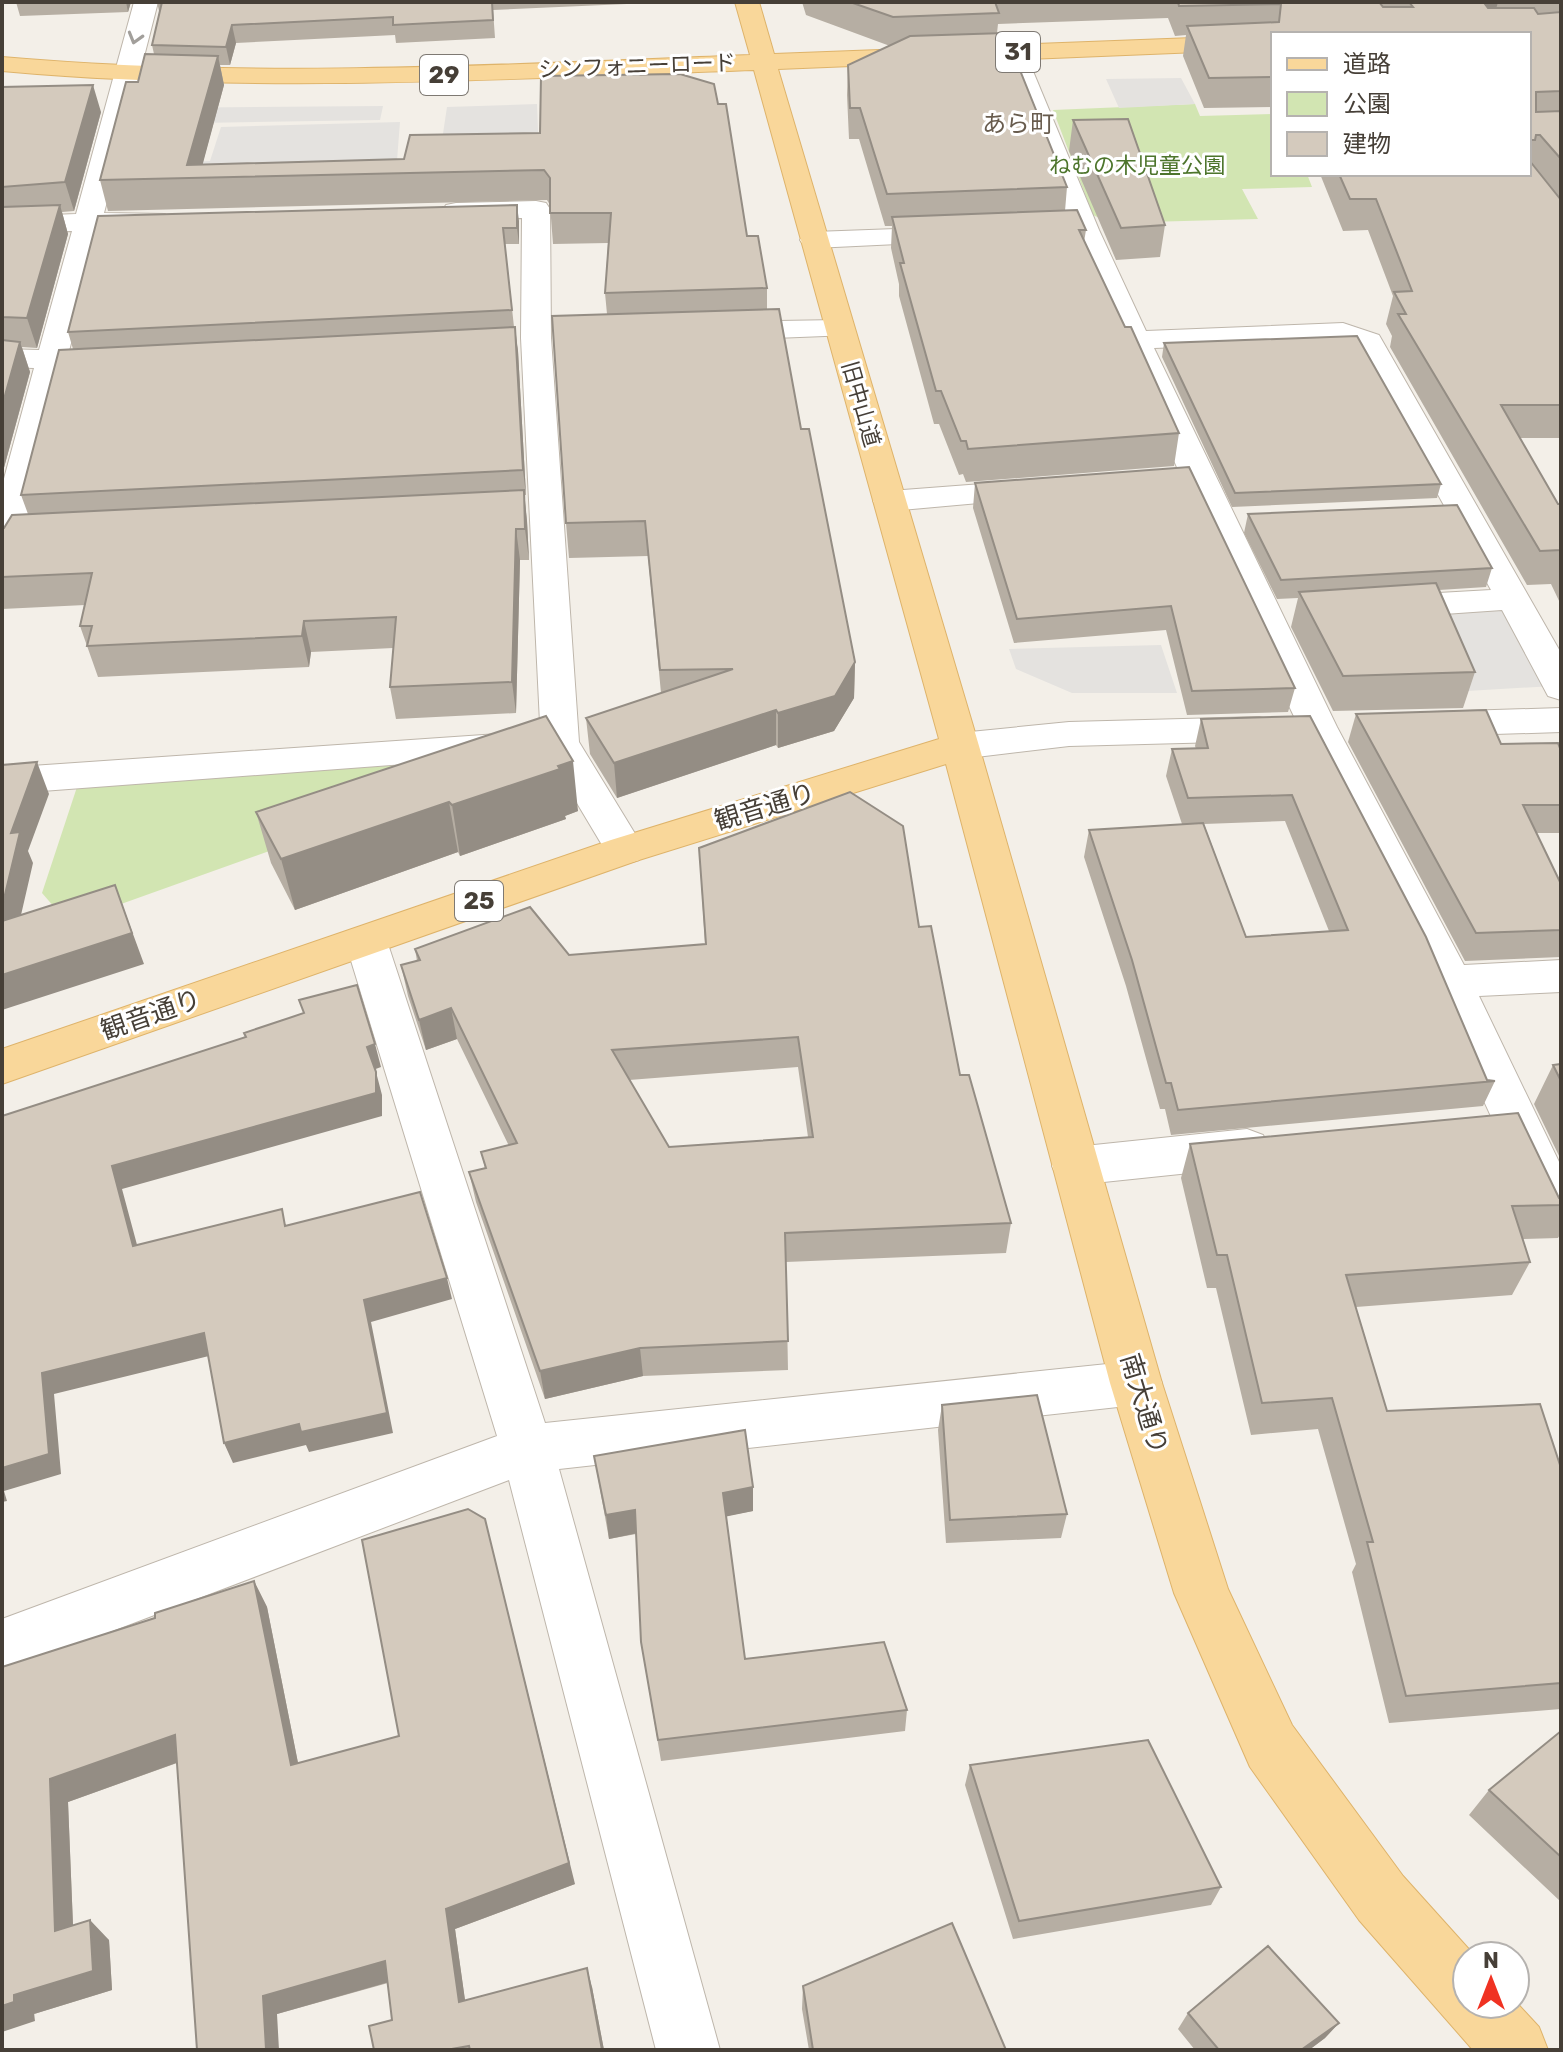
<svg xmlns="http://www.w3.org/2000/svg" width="1563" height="2052" viewBox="0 0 1563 2052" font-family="Rubik,'Noto Sans JP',sans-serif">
	<rect width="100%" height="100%" fill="#f3efe8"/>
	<!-- green -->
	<path fill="#d2e5b2" d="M1195,104L1200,116L1273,114V174H1307L1312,187L1242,189L1258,219L1110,223L1093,215L1053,110Z
		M458,761L454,785L68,923L42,893L77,787Z"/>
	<!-- parking -->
	<path fill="#e4e2df" d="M1181,78L1195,104L1119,108L1106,79Z
		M537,104L539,157L439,160L447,107Z
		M383,106L380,120L139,124L148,108Z
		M400,122L395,186L131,165L210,161L221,127Z
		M1509,606L1553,686L1467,691L1429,610Z
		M1161,645L1177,693H1072L1016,669L1009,649Z"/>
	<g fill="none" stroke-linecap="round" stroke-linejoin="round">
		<defs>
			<path id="minor" d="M134,2H158L104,213L165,214L169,220L165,226L100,230L69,351L125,355L129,361L125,367L65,369L19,549L14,556L2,559V486L34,368L2,367V349L39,350L72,231L2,233V217L76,214Z
				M1013,45L1025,52L1099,230L1146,331L1343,323L1379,335L1561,653V700L1548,696L1502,610L1386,618L1373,615L1368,607L1373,599L1386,596L1491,590L1356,347L1340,341L1154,348L1337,727L1464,965L1561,960V992L1479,996L1561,1166V1236L1544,1230L1537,1216L1429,982L1299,727L1201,521L1071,230L1001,52Z
				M536,201L546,203L550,209L551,338L579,742L645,850L639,860L625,864L611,860L541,743L521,338L522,218L456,219L446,217L442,211L446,205L456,203Z
				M951,227L961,229L965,235L961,241L814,248L804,246L800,240L804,234L814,232Z
				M839,320L850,323L854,329L850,335L722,340L711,337L707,331L711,325L722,322Z
				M1035,480L1047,483L1052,490L1047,497L890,511L878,508L873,501L878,494L890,491Z
				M1561,708V732L1431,736L1418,733L1412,724L1418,715L1431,712Z
				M1259,717L1272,720L1278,729L1272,738L1259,741L1069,746L960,759L946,755L941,746L946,737L960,733L1069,722Z
				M498,734L512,738L517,747L512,756L2,794V768Z
				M366,926L381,930L387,941L545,1423L1136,1361L1154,1367L1162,1383L1154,1399L1136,1405L559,1469L720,2050H656L509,1480L2,1673V1619L497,1436L345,941L351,930Z
				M1247,1129L1263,1135L1270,1148L1263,1161L1247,1167L1075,1185L1058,1179L1052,1166L1058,1153L1075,1147Z"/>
			<path id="major" d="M735,2H759L774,54L1273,35V49L778,69L979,746L1162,1383L1228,1589L1292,1725L1403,1876L1475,1956H1467V2004H1515V2001L1539,2027L1548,2050H1473L1359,1920L1250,1767L1174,1593L1110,1383L946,764L639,860L2,1084V1049L611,840L939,739L754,70C503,79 252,94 2,71V57C251,79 501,65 750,55Z"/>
		</defs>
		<!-- minor casing -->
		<use href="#minor" stroke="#beb6ab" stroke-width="2"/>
		<!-- major casing -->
		<use href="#major" stroke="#deb36a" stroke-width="2"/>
		<!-- minor -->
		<use href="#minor" fill="#fff" fill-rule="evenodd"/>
		<!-- major -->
		<use href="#major" fill="#f9d79a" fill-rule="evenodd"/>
	</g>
	<!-- wall -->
	<path fill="#b6aea3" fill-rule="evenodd" d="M2,2H131L128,12L20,16L16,2Z
		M157,2H672L493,10L495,38L396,43L395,35L236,43L230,65H220L224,85L202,165L404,159L540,133L718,104L747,236L767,288V310L801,429L855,662L854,698L834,731L778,748L776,745L617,798L590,754L586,718L661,693L648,556L569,558L566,523L607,314L605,293L608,243L553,244L550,205L547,200L108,211L100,180L138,82L154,54L152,45L160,11H159Z
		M802,2H1561V438H1520L1558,504H1561V605L1551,584L1527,585L1390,347L1392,336L1386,324L1393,296L1368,230L1343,231L1320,174H1529V34H1273V107L1204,108L1183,56L1186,35L1175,36L1168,18L998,24L997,33L1067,187L1065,211L1086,230L1084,242L1125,327L1179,433L1174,466L966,482L963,474L959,475L939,424H934L899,296V284L891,248L892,226H885L859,139H849L847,95L848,65L890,46L806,15Z
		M2,87L101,112L74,211L62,212L68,234L37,348L22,347L30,372L2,475Z
		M1073,120L1165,225L1160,257L1116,260L1069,151Z
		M519,221V244H505L514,327L518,351L526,495H524L527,521L529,560H520L516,713L396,719L390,687L393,648L311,652L309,667L98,677L80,626L85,605L2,609V528L28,514L21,495L73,349L68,332Z
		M1164,343L1441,484L1437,498L1232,507L1162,357Z
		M1189,467L1295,688L1288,712L1187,715L1166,630L1014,643L973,508L975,483Z
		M1248,514L1492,568L1486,587L1439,590L1475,672L1463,708L1333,711L1291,627L1298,598L1277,599L1244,533Z
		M1356,714L1501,744L1561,751V833H1536L1561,884V957L1465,961L1348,742Z
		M546,716L578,811L565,816L566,819L460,856L458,852L295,910L271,863L256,812Z
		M1310,716L1487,1080L1495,1081L1483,1106L1171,1135L1165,1109H1160L1126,986L1084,857L1089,830L1182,824L1166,776L1172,749H1196L1195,746L1201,719ZM1285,821L1329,931L1246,937L1204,824Z
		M699,848L919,927L960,1075L1011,1223L1006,1253L786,1262L788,1370L643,1376L545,1399L476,1202L469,1172L485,1168L481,1152L509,1146L457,1039L426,1050L408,996L401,965L417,961L415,949L569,955L705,944ZM798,1067L808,1137L669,1147L629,1080Z
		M1561,1064V1160L1534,1104L1553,1065Z
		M1190,1144L1561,1199V1233L1558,1238L1522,1239L1530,1262L1512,1295L1356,1307L1387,1411L1561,1468V1709L1389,1723L1352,1572L1356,1564L1318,1429L1251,1435L1216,1288H1207L1181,1178Z
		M942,1405L1067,1514L1061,1538L946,1543L938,1430Z
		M594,1456L753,1511L726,1516L745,1659L907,1710L905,1731L661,1761L641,1642L636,1534L609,1539Z
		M254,1581L267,1607L298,1763L575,1884L455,1929L465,2001L592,1987L604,2050H374L392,2020L388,1983L277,2014L177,1763L68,1802L73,1925L109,1940L112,1990L34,2014L35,2021L2,1667L155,1618Z
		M1561,1731V1902L1469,1815L1489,1790Z
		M970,1765L1221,1887L1211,1905L1013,1939L965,1785Z
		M803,1986L1006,2050H809L802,2009Z
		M1188,2013L1339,2023L1325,2038L1309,2050H1195L1178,2029Z"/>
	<!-- shaded-wall -->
	<path fill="#948d84" d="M126,2H131L128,12Z
		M1488,2H1498L1492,24L1485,4Z
		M232,25L236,43L230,65L226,47Z
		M218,56L224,85L199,178L187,165Z
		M93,85L101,112L74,211L65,182Z
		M60,205L68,234L37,348L27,318Z
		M517,205L519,221V244L517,228Z
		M515,327L518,351L526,495L523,470Z
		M20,342L30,372L2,475V406Z
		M524,490L527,521L529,560L525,529Z
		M516,529L520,560L516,713L512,682Z
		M304,621L311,652L309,667L302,636Z
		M855,662L854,698L834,731L778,748V713Z
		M776,710V745L617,798L614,763Z
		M573,761L578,811L565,816L566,819L460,856L452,805Z
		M37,762L49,794L28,851L33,863L12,954L2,931V907L11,833Z
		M449,802L458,852L295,910L281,859Z
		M115,885L144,964L2,1010V975Z
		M451,1008L457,1039L426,1050L419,1020Z
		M375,1044L381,1067L373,1070L367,1047Z
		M376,1072L382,1095V1116L122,1189L143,1267L133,1246L112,1166Z
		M447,1278L452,1299L371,1322L393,1433L309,1452L306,1445L233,1463L224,1443L299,1424L364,1300Z
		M204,1333L213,1355L54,1394L61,1474L4,1491L7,1501L2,1502V1468L42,1373Z
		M640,1348L643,1376L545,1399L540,1371Z
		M753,1487V1511L724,1517L723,1493Z
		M635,1510L638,1533L609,1539L606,1515Z
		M485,1519L575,1884L455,1929L468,2021L459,2002L446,1909Z
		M254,1581L267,1607L303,1788L291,1765Z
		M175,1735L190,1758L68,1802L74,1951L55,1931L50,1779Z
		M90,1920L109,1940L112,1990L34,2014L35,2021L2,2032V2006Z
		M385,1961L396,1980L277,2014L279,2050H263V1996Z
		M587,1968L592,1987L604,2050H602Z
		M1339,2023L1325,2038L1309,2050H1301Z"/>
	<!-- building -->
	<path fill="#d4cabd" stroke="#948d84" stroke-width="2" fill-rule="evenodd" d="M162,2H492L493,20L393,25V17L232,25L226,47L152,45Z
		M850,2H995L999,13L893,17Z
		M1178,2H1379L1383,7H1413L1409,2H1488L1485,4L1488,8H1534L1538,14L1561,12V91L1536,92V112L1561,111V159L1540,135H1536L1535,140H1529V34H1273V77L1209,78L1187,26L1279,22L1281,4L1179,6Z
		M1005,33L1067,187L887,194L860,108H850L848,65L910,36Z
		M145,54L218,56L187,165L404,159L410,135L540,133L541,76L680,74L714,84L718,104H726L747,236H758L767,288L605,293L611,213H550V178L544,170L100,180L126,82H138Z
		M93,85L65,182L2,187V87Z
		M1128,119L1165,225L1121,228L1073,120Z
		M1529,160L1561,200V405H1501L1558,504H1561V550L1540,551L1398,314H1406L1394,292L1412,291L1376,199H1350L1339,174H1529Z
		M60,205L27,318L2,317V207Z
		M517,205V228H503L512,310L68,332L98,216Z
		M1077,210L1086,230H1079L1125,327H1131L1179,433L968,449L966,441H961L941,391H936L900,263H904L892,217Z
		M779,309L801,429H809L855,662L835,696L778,713L776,710L614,763L586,718L733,669L660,670L645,521L566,523L552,316Z
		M515,327L523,470L21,495L59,350Z
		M1357,336L1441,484L1235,493L1164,343Z
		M2,340L20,342L2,406Z
		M1189,467L1295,688L1192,691L1171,606L1017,619L975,483Z
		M524,490L525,529H516L512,682L390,687L396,617L304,621L302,636L87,646L92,626H80L92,573L2,577V528H4L12,515Z
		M1457,505L1492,568L1281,580L1248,514Z
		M1436,583L1475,672L1343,676L1299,592Z
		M1486,710L1501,744L1558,743L1561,751V805H1523L1561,884V930L1476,933L1356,714Z
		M546,716L573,761L558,766L560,769L452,805L449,802L281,859L256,812Z
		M1310,716L1426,937L1487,1080L1495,1081L1178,1110L1171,1083H1166L1132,960L1089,830L1203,823L1246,937L1348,930L1292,795L1188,798L1172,749L1208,748L1201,719Z
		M37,762L11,833L20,832L2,907V765Z
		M850,792L903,826L919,927L931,926L960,1075H969L1011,1223L785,1233L788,1341L640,1348L540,1371L469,1172L486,1168L481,1152L517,1143L451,1008L419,1020L401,965L420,960L415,949L530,907L569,955L706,944L699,848ZM798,1037L813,1137L669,1147L612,1050Z
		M115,885L132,933L2,975V921Z
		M357,985L375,1044L367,1047L376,1072V1093L112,1166L133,1246L282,1209L285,1226L420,1192L447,1278L364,1300L387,1413L301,1432L299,1424L224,1443L204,1333L42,1373L49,1454L2,1468V1116L246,1037L244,1033L304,1013L299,1000Z
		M1561,1064V1081L1553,1065Z
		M1518,1113L1559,1198L1561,1199V1205L1512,1206L1530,1262L1346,1275L1387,1411L1540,1404L1561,1468V1683L1406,1696L1367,1542H1373L1332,1398L1262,1403L1227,1255H1217L1190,1144Z
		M1037,1395L1067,1514L950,1520L942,1405Z
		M745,1430L753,1487L723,1493L745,1659L884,1642L907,1710L658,1740L641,1642L635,1510L606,1515L594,1456Z
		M468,1509L485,1519L569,1863L446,1909L459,2002L587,1968L602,2050H470L469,2046L446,2050H374L369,2026L392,2020L385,1961L263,1996L266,2049L197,2050L175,1735L50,1779L55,1931L90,1920L93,1971L14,1995V2002L2,2006V1667L155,1618V1613L254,1581L291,1765L399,1736L362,1540Z
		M1561,1731V1857L1489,1790Z
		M1148,1740L1221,1887L1019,1921L970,1765Z
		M952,1923L1006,2050H813L803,1986Z
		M1268,1946L1339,2023L1301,2050H1219L1188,2013Z"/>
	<!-- one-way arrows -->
	<defs><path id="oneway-chevron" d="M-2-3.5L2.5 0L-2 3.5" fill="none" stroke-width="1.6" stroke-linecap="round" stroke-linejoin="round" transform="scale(2)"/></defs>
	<use stroke="#a29f9b" href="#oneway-chevron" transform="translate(135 38) rotate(106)"/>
	<g text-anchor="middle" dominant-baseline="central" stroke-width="6" stroke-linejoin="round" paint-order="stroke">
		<!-- far-street labels -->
		<g font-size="22" fill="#463f37" stroke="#fff">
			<text transform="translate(637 66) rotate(-2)">シンフォニーロード</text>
			<text transform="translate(861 404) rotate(74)">旧中山道</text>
		</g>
		<!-- far-park labels -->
		<g font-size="22" fill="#4d752c" stroke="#fff">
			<text x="1137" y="165">ねむの木児童公園</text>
		</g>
		<!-- shield labels -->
		<g fill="#fff" stroke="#7e7973" stroke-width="2">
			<rect x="996" y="32" width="44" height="40" rx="6"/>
			<rect x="420" y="55" width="48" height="40" rx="6"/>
			<rect x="455" y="881" width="48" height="40" rx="6"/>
		</g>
		<g font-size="24" font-weight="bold" fill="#463f37">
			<text x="1018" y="52">31</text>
			<text x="444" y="75">29</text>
			<text x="479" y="901">25</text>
		</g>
		<!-- far-neighbourhood labels -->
		<g font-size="24" fill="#685c4e" stroke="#fff">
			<text x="1018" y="124">あら町</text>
		</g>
		<!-- street labels -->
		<g font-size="26" fill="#463f37" stroke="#fff">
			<text transform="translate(765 807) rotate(-17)">観音通り</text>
			<text transform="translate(151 1015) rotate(-19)">観音通り</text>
			<text transform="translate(1144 1404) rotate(73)">南大通り</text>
		</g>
	</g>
	<!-- border -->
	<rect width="1563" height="2052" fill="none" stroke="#463f37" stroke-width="8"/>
	<!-- legend -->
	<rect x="1271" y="32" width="260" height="144" fill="#ffffff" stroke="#b5b2af" stroke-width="2"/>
	<rect x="1287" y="58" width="40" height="12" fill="#f9d79a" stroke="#b5b2af" stroke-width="2"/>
	<text x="1343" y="72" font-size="24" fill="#463f37">道路</text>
	<rect x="1287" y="92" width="40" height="24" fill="#d2e5b2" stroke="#b5b2af" stroke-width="2"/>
	<text x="1343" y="112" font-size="24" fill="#463f37">公園</text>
	<rect x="1287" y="132" width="40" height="24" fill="#d4cabd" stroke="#b5b2af" stroke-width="2"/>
	<text x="1343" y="152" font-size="24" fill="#463f37">建物</text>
	<!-- north arrow -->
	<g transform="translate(1491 1980)"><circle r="38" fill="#ffffff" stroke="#b5b2af" stroke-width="2"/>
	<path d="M0-6L14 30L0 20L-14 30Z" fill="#f03222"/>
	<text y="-12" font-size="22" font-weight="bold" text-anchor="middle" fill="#463f37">N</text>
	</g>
</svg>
